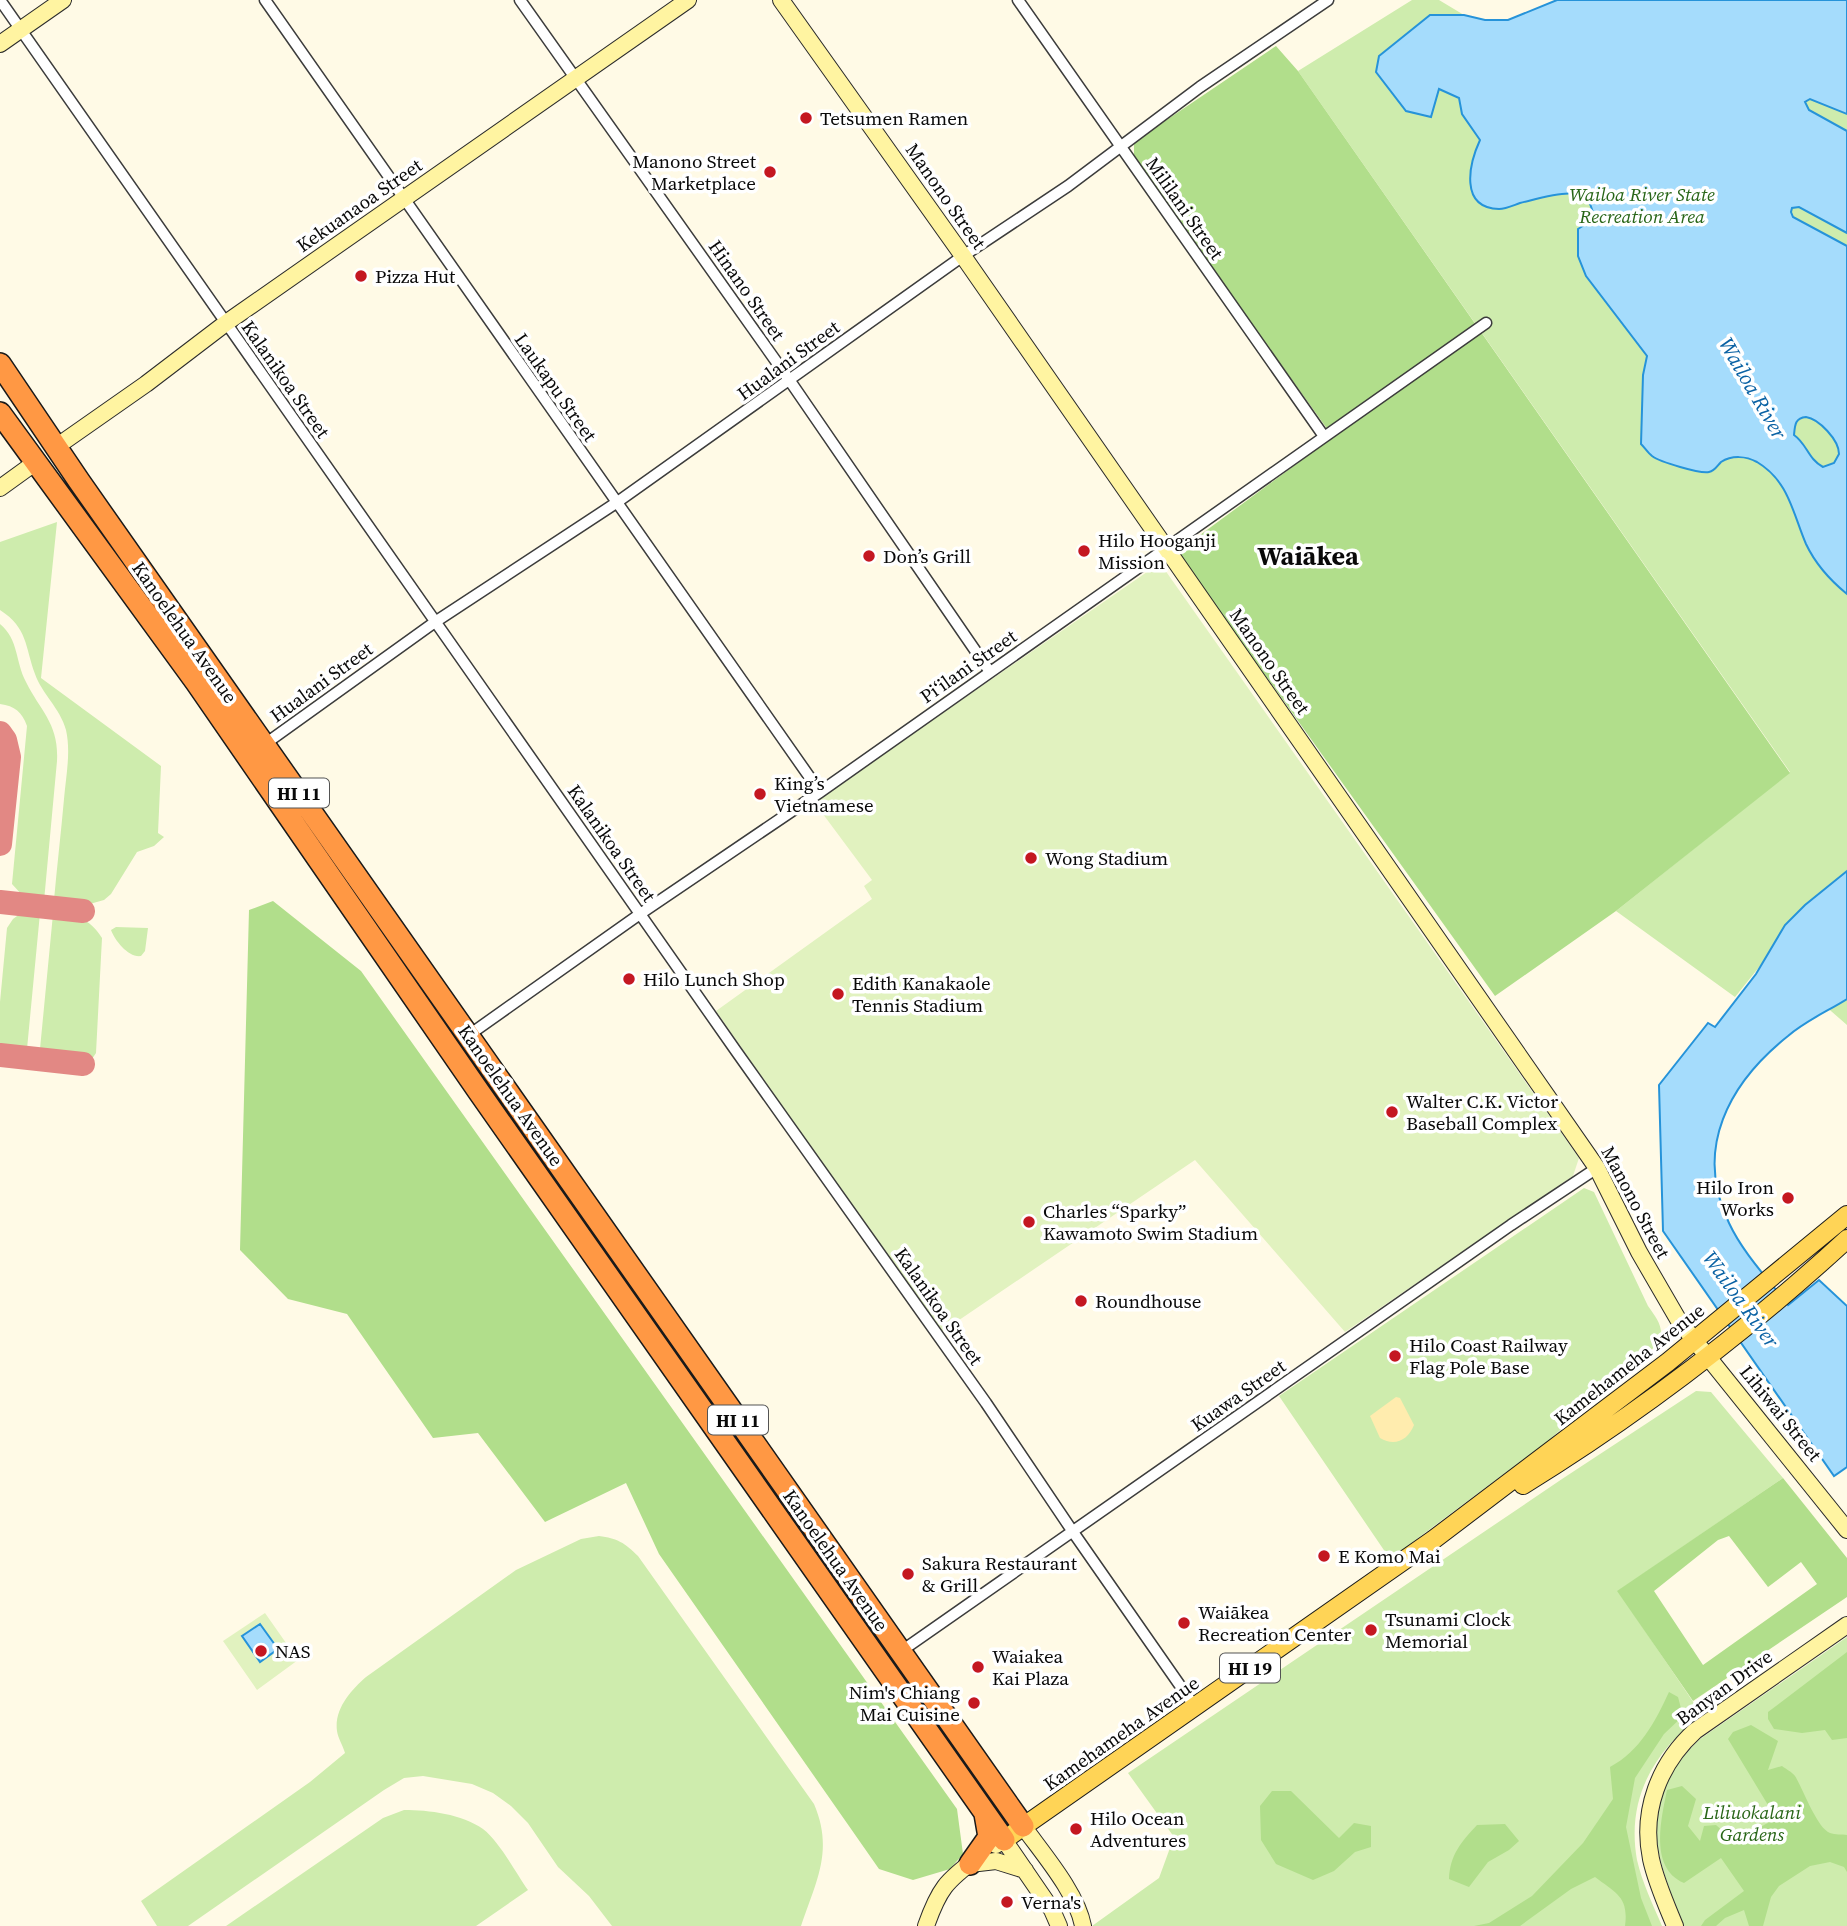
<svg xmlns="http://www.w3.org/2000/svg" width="1847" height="1926" viewBox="0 0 1847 1926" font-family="'Source Serif 4',serif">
	<rect width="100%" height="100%" fill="#fffae6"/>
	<!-- green -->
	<path fill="#ceecad" d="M1412,0H1439L1464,15L1485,20H1508L1557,0H1847V1025L1768,956L1735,997L1616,911L1790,772L1298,71Z
		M57,522L41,678L161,766L158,833L164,837L154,846L137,852L111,894L104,900L86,905L54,900C57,866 61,833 64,799C66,776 71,752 66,730C60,708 42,694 35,674C25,647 28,628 0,610V542Z
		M0,624C19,640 15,661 26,682C41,712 59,724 57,761L44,901L23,896L12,884L27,726C22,712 15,706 0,704Z
		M24,911L40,913L27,1049L0,1046V1002L7,928L13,919Z
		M53,914C76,916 89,917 102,938L96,1053L92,1059L40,1049Z
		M116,927L148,928L145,951L141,956C129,958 115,941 111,930Z
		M483,1073L1003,1812H999L529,1148L495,1098Z
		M1584,1188L1594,1192L1648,1306C1657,1319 1665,1328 1659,1343L1549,1440L1390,1559L1279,1396Z
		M1696,1391L1711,1392L1783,1478L1618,1591L1702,1715C1654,1751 1626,1798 1637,1860C1642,1882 1653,1905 1662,1926H1092L1159,1878L1174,1837L1128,1773L1562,1479Z
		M599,1536C617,1538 625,1543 638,1556L814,1804C834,1851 816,1881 801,1926H612L589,1896L558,1867L528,1823L511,1806L493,1793L472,1784L423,1776L404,1778L384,1790L188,1926H157L141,1901L310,1782L345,1753C343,1746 338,1738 337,1731C334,1709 351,1690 366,1677L516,1570L581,1539Z
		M1847,1637V1926H1684C1654,1851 1634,1803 1700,1739Z
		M404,1810C429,1810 462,1814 483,1829C499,1841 516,1873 528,1890L476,1926H226L383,1818Z"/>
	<!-- forest -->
	<path fill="#b1de8b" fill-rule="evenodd" d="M1276,46L1298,71L1790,773L1616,911L1495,996L1177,552L1333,437L1134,160V142Z
		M273,901L361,971L957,1809L963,1854L950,1869L913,1880L879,1869L659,1554L626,1483L545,1522L478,1433L433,1438L347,1314L288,1299L240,1250L249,910Z
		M1783,1478L1847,1558V1597L1693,1701L1617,1591ZM1729,1536L1768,1587L1801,1562L1817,1584L1703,1665L1654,1591L1718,1540Z
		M1847,1652V1738L1832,1740L1825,1730L1802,1733L1774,1729L1768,1719V1712Z
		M1669,1692L1678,1697L1683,1716L1664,1734L1635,1778L1626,1827L1641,1898L1652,1926H1625C1629,1897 1616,1893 1595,1877L1571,1889L1520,1926H1474L1489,1923L1532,1896L1583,1843L1613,1799L1610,1767C1640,1751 1655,1722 1669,1692Z
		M1751,1725L1778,1741L1768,1770L1782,1766C1786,1769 1792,1772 1795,1776C1803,1789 1817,1828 1830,1833C1835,1835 1842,1834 1847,1835V1872L1844,1867L1830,1862L1810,1866L1779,1886L1771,1897L1763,1926H1749L1744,1910L1725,1918L1716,1926H1701L1705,1920L1744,1891L1721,1858L1684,1883C1649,1868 1661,1820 1667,1790L1682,1786L1696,1799L1688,1826L1700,1841L1704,1826L1716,1825L1733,1840C1748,1837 1757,1828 1770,1822L1768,1805L1728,1739L1733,1732Z
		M1272,1791H1291L1339,1838L1354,1823L1371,1826V1847L1355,1852L1334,1871L1313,1880L1276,1864L1261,1840L1260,1806Z
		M1505,1824L1519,1841L1509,1850L1488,1862L1469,1887L1449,1879C1450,1855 1461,1842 1477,1825Z"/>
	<!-- sand -->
	<path fill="#ffecae" d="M1396,1397L1400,1398L1414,1425C1408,1440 1395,1447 1380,1438L1370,1416Z"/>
	<!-- pitch -->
	<path fill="#e1f2bf" d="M1160,563L1579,1158L1573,1176L1345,1332L1195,1160L940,1333L716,1011L872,899L864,886L872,880L814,802Z
		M265,1613L298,1660L257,1690L223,1641Z"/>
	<!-- water -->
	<path fill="#a5dcfc" stroke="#2693d9" stroke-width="2" fill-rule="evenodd" d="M1557,0H1847V114L1810,99L1805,102L1809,110L1847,131V233L1799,207L1792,208L1791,212L1793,217L1847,246V594C1831,581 1815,563 1806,544C1793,514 1789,481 1757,462C1746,456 1732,455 1721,462C1717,466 1715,471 1709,472C1700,474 1660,462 1652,456C1648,453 1645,448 1641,444L1643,375L1647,356L1586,276L1578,256V229L1595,218L1589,201C1585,199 1579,195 1574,194C1562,191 1533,200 1520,203C1514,205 1506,209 1499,209C1459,208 1469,164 1480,140L1462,114L1459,98L1439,89L1431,117L1406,111L1376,72L1379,56L1430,15H1464L1485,20H1508ZM1806,417C1819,419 1839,440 1839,454L1834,463L1823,467C1808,459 1807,444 1794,435C1795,425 1795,418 1806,417Z
		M1847,871V999C1828,1011 1805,1021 1788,1036C1729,1083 1693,1149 1729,1223C1743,1253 1768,1279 1788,1305L1819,1280L1847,1306V1467L1834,1476L1663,1231L1659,1085L1708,1023L1715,1027L1756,974L1785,925L1805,905Z
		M260,1624L278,1649L260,1662L242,1636Z"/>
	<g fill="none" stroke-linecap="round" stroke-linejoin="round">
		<!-- taxiway -->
		<path stroke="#e28884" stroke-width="24" d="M0,733L5,740L9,757L0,844
			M0,902L83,911
			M0,1055L83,1064"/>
		<defs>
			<path id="street" d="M0,0L736,1051L986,1403L1073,1532L1195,1707
				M265,0L820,792
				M520,0L790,381L990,672
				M1018,0L1323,435
				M265,744L435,622L616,503L963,256L1068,186L1200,87L1328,0
				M469,1035L640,914L820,792L1486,323
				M900,1652L1511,1225L1597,1168"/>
			<path id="secondary" d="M781,0L963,256L1597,1168L1639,1252L1679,1321L1847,1530
				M0,44L63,0
				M56,447L146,384L226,323L688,0
				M0,488L36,462
				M1023,1826C1043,1854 1077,1893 1083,1926
				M996,1845L1004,1840L1052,1910L1059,1926
				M970,1864L996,1861L1025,1870
				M926,1926C939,1889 946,1881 977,1858
				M1675,1926C1666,1904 1656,1882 1651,1859C1641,1811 1659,1764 1695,1731L1847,1625"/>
			<path id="primary" d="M1523,1485C1638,1414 1747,1331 1847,1239
				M1004,1840L1433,1540L1668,1362L1847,1215"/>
			<path id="highway" d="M0,364L79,481L1023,1826
				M0,413L196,682L479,1092L1004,1840
				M970,1864L989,1837L985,1814"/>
		</defs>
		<!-- street casing -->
		<use href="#street" stroke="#3c3c3c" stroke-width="13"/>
		<!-- secondary casing -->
		<use href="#secondary" stroke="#2b2b2b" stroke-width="18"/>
		<!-- primary casing -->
		<use href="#primary" stroke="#1a1a1a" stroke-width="20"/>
		<!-- highway casing -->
		<use href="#highway" stroke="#1a1a1a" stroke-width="24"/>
		<!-- street -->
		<use href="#street" stroke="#fff" stroke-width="10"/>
		<!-- secondary -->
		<use href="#secondary" stroke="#fff4a1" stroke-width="16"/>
		<!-- primary -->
		<use href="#primary" stroke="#ffd456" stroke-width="18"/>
		<!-- highway -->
		<use href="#highway" stroke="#ff9844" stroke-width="21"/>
	</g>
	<!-- markers -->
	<g fill="#c41721" stroke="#fff" stroke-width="2.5">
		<circle cx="806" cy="118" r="7"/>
		<circle cx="770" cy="172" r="7"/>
		<circle cx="361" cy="276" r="7"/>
		<circle cx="1084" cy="551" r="7"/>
		<circle cx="869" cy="556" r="7"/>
		<circle cx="760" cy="794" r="7"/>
		<circle cx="1031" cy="858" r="7"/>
		<circle cx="629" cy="979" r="7"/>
		<circle cx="838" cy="994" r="7"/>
		<circle cx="1392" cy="1112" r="7"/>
		<circle cx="1788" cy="1198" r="7"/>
		<circle cx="1029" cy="1222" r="7"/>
		<circle cx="1081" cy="1301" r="7"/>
		<circle cx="1395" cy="1356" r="7"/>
		<circle cx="1324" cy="1556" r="7"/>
		<circle cx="908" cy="1574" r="7"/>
		<circle cx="1184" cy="1623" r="7"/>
		<circle cx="1371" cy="1630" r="7"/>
		<circle cx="261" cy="1651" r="7"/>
		<circle cx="978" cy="1667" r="7"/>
		<circle cx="974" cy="1703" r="7"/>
		<circle cx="1076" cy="1829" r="7"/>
		<circle cx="1007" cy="1902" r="7"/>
	</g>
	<g text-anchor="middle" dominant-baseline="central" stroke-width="7" stroke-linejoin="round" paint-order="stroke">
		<!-- shield labels -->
		<g fill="#fff" stroke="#535353" stroke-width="2">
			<rect x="269" y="778.5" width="60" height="29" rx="5"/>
			<rect x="708" y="1405.5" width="60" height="29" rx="5"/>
			<rect x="1220" y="1653.5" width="60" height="29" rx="5"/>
		</g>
		<g font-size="18" font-weight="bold" fill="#090909">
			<text x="299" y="793">HI 11</text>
			<text x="738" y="1420">HI 11</text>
			<text x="1250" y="1668">HI 19</text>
		</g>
		<!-- poi labels -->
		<g font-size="19" fill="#090909" stroke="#fff" text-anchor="start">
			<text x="820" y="118">Tetsumen Ramen</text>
			<text x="756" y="161" text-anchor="end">Manono Street<tspan x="756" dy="22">Marketplace</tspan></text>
			<text x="375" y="276">Pizza Hut</text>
			<text x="1098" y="540">Hilo Hooganji<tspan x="1098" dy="22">Mission</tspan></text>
			<text x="883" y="556">Don’s Grill</text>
			<text x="774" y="783">King’s<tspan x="774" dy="22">Vietnamese</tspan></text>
			<text x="1045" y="858">Wong Stadium</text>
			<text x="643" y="979">Hilo Lunch Shop</text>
			<text x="852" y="983">Edith Kanakaole<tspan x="852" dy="22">Tennis Stadium</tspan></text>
			<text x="1406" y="1101">Walter C.K. Victor<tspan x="1406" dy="22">Baseball Complex</tspan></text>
			<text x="1774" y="1187" text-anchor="end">Hilo Iron<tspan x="1774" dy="22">Works</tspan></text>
			<text x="1043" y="1211">Charles “Sparky”<tspan x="1043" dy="22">Kawamoto Swim Stadium</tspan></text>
			<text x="1095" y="1301">Roundhouse</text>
			<text x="1409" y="1345">Hilo Coast Railway<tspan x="1409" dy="22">Flag Pole Base</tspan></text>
			<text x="1338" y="1556">E Komo Mai</text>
			<text x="922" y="1563">Sakura Restaurant<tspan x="922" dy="22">&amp; Grill</tspan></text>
			<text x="1198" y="1612">Waiākea<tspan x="1198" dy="22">Recreation Center</tspan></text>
			<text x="1385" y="1619">Tsunami Clock<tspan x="1385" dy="22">Memorial</tspan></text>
			<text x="275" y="1651">NAS</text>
			<text x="992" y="1656">Waiakea<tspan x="992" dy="22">Kai Plaza</tspan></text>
			<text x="960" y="1692" text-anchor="end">Nim's Chiang<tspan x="960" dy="22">Mai Cuisine</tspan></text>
			<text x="1090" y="1818">Hilo Ocean<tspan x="1090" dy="22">Adventures</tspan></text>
			<text x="1021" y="1902">Verna's</text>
		</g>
		<!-- park labels -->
		<g font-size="19" font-style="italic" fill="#276516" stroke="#fff">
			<text x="1642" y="194">Wailoa River State<tspan x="1642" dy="22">Recreation Area</tspan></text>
			<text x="1752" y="1812">Liliuokalani<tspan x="1752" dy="22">Gardens</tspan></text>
		</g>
		<!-- street labels -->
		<g font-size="19" fill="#090909" stroke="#fff">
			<text transform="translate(946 196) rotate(55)">Manono Street</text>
			<text transform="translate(359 205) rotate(-35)">Kekuanaoa Street</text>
			<text transform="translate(1185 208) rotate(55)">Mililani Street</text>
			<text transform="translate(747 290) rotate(55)">Hinano Street</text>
			<text transform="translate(788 360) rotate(-36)">Hualani Street</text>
			<text transform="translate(286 379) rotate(55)">Kalanikoa Street</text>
			<text transform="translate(556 387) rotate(55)">Laukapu Street</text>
			<text transform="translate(185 632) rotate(55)">Kanoelehua Avenue</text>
			<text transform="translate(1270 661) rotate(55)">Manono Street</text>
			<text transform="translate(968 666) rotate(-35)">Pi‘ilani Street</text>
			<text transform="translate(321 682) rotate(-36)">Hualani Street</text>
			<text transform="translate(612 843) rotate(55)">Kalanikoa Street</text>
			<text transform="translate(511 1095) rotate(55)">Kanoelehua Avenue</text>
			<text transform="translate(1636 1202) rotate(62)">Manono Street</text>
			<text transform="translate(939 1306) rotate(55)">Kalanikoa Street</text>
			<text transform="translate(1629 1364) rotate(-38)">Kamehameha Avenue</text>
			<text transform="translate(1238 1395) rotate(-35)">Kuawa Street</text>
			<text transform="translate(1781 1413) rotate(51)">Lihiwai Street</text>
			<text transform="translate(836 1560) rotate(55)">Kanoelehua Avenue</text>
			<text transform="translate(1724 1687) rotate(-36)">Banyan Drive</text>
			<text transform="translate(1121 1733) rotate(-35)">Kamehameha Avenue</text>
		</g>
		<!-- water labels -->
		<g font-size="21" font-style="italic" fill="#0a62a4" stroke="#fff">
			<text transform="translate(1753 388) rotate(60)">Wailoa River</text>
			<text transform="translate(1741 1299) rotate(54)">Wailoa River</text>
		</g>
		<!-- district labels -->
		<g font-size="26" font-weight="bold" fill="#090909" stroke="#fff">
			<text x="1308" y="556">Waiākea</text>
		</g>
	</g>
</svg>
